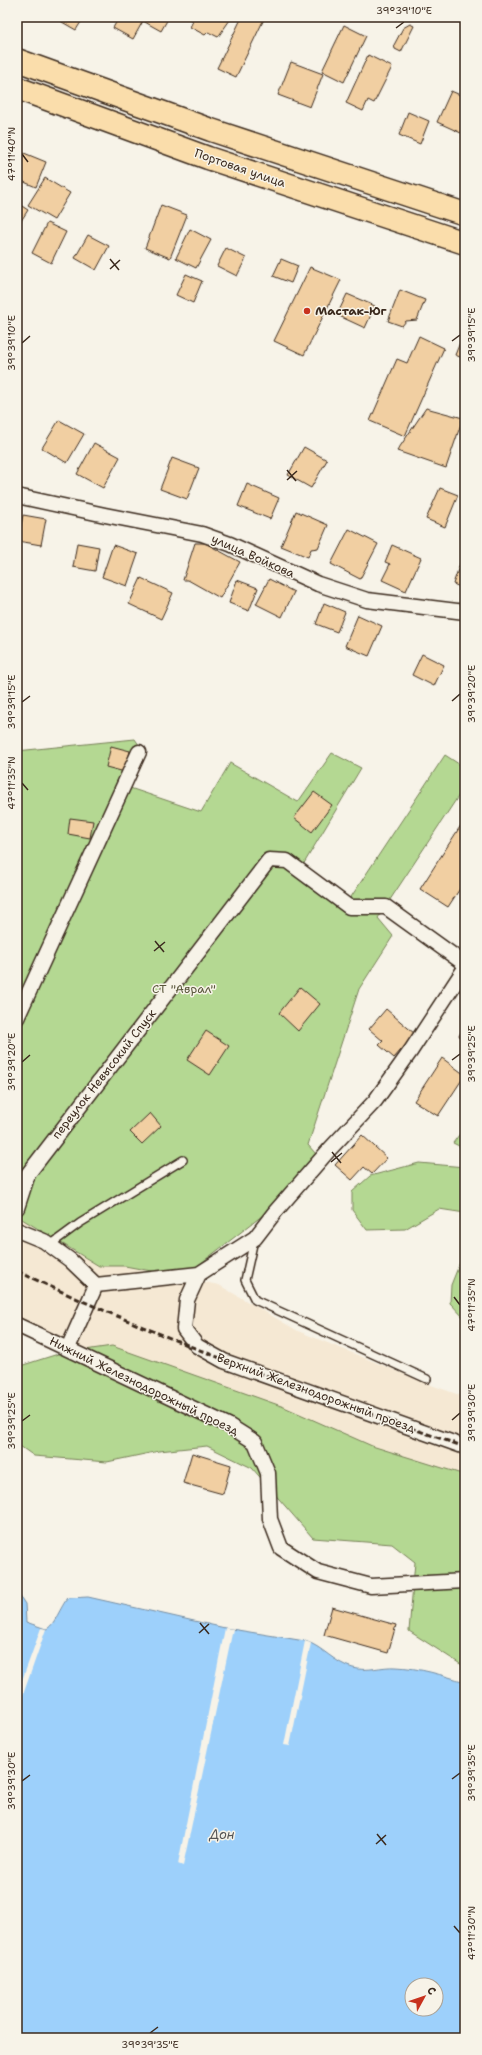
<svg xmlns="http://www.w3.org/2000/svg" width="482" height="2055" viewBox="0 0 482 2055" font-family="'Shantell Sans',sans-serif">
	<rect width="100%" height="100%" fill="#f7f3e8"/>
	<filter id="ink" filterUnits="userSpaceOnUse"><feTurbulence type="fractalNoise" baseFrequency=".025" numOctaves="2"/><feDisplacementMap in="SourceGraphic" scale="8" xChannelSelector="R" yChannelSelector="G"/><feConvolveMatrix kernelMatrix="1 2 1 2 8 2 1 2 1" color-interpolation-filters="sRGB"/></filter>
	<g filter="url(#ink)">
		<!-- built -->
		<path fill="#f5e8d3" d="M17,1216L99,1266H125L219,1285L298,1331L434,1386L465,1397V1526L17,1321Z"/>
		<!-- green -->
		<path fill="#b4d892" stroke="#788158" d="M135,739L139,745L124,786L201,812L230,763L298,802L332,753L361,768L300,870L349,900L445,755L465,768V786L378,918L393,936L359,989L308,1145L316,1154L267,1212L183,1277L125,1266H99L17,1216V751Z
			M465,1127V1149L453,1143Z
			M419,1163L465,1167V1213L439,1209L405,1229L367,1230L352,1210V1192L370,1176Z
			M465,1250V1319L450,1303L451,1285Z
			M112,1346L284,1407L372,1446L465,1475V1667L409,1631L415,1562L392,1544L313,1538L252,1468L207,1446L159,1451L107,1462L34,1456L17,1444V1367L58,1354Z"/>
		<!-- water -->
		<path fill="#9dd0fb" stroke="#768ea3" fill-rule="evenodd" d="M17,1592L25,1604L26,1622L46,1629C54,1627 61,1605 68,1598L88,1597L225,1628L305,1641C322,1646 334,1663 353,1668C368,1672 381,1666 396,1667C420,1668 442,1675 465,1682V2038H17ZM412,1985H436V2009H412Z"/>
		<!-- pier -->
		<path fill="#f7f3e8" d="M41,1628L46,1629L17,1712V1694Z
			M225,1628L233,1629L183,1866L178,1864Z
			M305,1641L311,1643L290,1746L284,1745Z"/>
		<!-- building -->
		<path fill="#f1cfa2" stroke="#3b2a1e" d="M59,17H84L76,30L62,22Z
			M119,17H169L161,31L143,21L133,39L113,28Z
			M187,17H232L218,37L208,32L205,35L190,27L193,21Z
			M242,17H265L236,77L217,68Z
			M410,24L414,26L401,52L395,49L394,45L403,28Z
			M344,25L366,36L344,82L322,71Z
			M368,55L392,67L374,103L368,100L363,111L346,103Z
			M291,62L323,74L310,107L278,95Z
			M451,91L465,97V125L461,133L437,122Z
			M408,112L429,121L420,144L399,135Z
			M24,153L46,162L36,187L17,179V172Z
			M45,178L70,193L54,220L28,205Z
			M17,203L28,210L17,227Z
			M161,205L187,215L170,258L145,248Z
			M47,223L66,232L51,263L32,253Z
			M190,229L211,240L196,268L176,258Z
			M88,235L109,246L96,270L75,258Z
			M226,248L246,258L237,276L217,266Z
			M281,259L298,266L291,283L273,276Z
			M310,267L341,280L304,355L274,341Z
			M186,274L202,281L193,303L176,295Z
			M400,290L425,300L417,320L406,321L402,326L388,321Z
			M347,294L375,306L365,328L337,315Z
			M465,330V359L455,355Z
			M419,336L444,348L405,436L370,421L397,359L407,363Z
			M426,408L463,418L446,468L397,451Z
			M59,420L84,434L67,463L42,448Z
			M94,443L120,457L103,488L77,474Z
			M304,447L327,460L311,488L288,475Z
			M172,458L199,468L187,499L160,489Z
			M247,484L279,498L270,519L238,506Z
			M440,488L458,495L445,527L426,519Z
			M296,511L328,525L318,548L311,549L308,557L281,546Z
			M23,515L46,519L41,545L18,541Z
			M349,529L378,544L360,579L331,564Z
			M77,543L99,547L95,571L73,567Z
			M195,543H205L240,562L220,598L188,580H183Z
			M113,545L138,554L127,586L102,577Z
			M392,545L421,558L406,591L382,580L390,564L385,562Z
			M462,558L465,559V589L453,584Z
			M141,578L173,593L161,619L129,604Z
			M269,579L294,592L282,617L256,604Z
			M237,580L258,588L249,611L229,603Z
			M324,603L345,612L337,632L316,624Z
			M358,615L382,626L369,656L345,646Z
			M422,654L444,665L434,686L412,675Z
			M111,746L130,751L125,772L106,767Z
			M314,792L332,805L312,832L294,818Z
			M70,818L93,821L90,838L68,834Z
			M465,819V881L448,907L420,889Z
			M300,987L320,1004L298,1031L279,1013Z
			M386,1009L415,1034L394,1058L379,1045L383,1041L369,1029Z
			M465,1024V1039L459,1036Z
			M206,1031L229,1046L210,1075L187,1060Z
			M442,1058L465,1075L438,1116L414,1101Z
			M150,1113L161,1126L142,1144L130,1132Z
			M362,1135L387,1158L372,1174L364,1167L352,1180L335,1165Z
			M192,1453L231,1465L223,1494L183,1483Z
			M332,1607L396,1625L388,1653L324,1635Z"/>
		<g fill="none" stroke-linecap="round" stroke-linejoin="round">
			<defs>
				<path id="lane" d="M254,1240L245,1280L255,1300L427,1379
					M50,1245L80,1223L183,1160"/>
				<path id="street" d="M17,496L105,515L202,534L230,544L318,584L367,600L465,612
					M17,1018L139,752
					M17,1208L28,1174L269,860L287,861L349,907H386L465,964
					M17,1230L44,1241L70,1260L96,1285L199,1274L255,1238L275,1212L329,1150L375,1101L410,1052L465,968
					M199,1274L187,1300L184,1329L197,1346L224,1361L465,1447
					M17,1325L228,1425L255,1442L268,1473L270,1519L281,1548L318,1572L371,1586L465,1581
					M68,1348L96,1285"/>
				<path id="primary" d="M17,60L211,130L465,214
					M17,88L208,158L465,243"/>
			</defs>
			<!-- lane casing -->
			<use href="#lane" stroke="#3b2a1e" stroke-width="10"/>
			<!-- street casing -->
			<use href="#street" stroke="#3b2a1e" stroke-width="17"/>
			<!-- primary casing -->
			<use href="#primary" stroke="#3b2a1e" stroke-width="25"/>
			<!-- lane -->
			<use href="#lane" stroke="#f7f3e8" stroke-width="7"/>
			<!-- street -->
			<use href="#street" stroke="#f7f3e8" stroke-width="14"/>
			<!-- primary -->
			<use href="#primary" stroke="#faddab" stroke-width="22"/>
			<!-- rail -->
			<path stroke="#3b2a1e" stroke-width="3" stroke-dasharray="6 3" stroke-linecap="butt" d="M17,1271C162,1340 313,1394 465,1447"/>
		</g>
	</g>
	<!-- ticks -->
	<path fill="none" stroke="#3b2a1e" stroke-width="1.5" d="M396,28L404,22M22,154L28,162M110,259L119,270M110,269L120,260M452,341L460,335M22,343L30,336M287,470L296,481M287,480L297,471M452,701L460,694M22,702L30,696M22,783L28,790M155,941L164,952M154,951L165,942M452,1060L460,1054M22,1062L30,1055M332,1152L341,1163M331,1162L342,1153M454,1297L460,1305M452,1420L460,1413M22,1421L30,1415M200,1623L209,1634M199,1633L209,1624M452,1779L460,1773M22,1781L30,1775M377,1834L386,1845M376,1844L386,1835M454,1926L460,1933M150,2033L158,2027"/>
	<!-- markers -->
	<circle fill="#c8321e" stroke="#f7f3e8" stroke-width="1.5" cx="307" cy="311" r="4"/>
	<g text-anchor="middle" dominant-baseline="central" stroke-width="3" stroke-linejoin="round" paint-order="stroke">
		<!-- street labels -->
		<g font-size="12" fill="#3b2a1e" stroke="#f7f3e8">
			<text transform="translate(240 168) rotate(19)">Портовая улица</text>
			<text transform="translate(253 556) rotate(24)">улица Войкова</text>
			<text transform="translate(104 1074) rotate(-52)">переулок Невысокий Спуск</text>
			<text transform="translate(144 1386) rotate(26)">Нижний Железнодорожный проезд</text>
			<text transform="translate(316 1393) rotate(20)">Верхний Железнодорожный проезд</text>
		</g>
		<!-- poi labels -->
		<g font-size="12" font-weight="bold" fill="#3b2a1e" stroke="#f7f3e8" text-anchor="start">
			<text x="315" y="311">Мастак-Юг</text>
		</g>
		<!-- park labels -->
		<g font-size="12" fill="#59563b" stroke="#f7f3e8">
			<text x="184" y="989">СТ "Аврал"</text>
		</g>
		<!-- water labels -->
		<g font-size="13" font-style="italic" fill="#545455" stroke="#f7f3e8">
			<text x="222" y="1834">Дон</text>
		</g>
	</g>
	<!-- margin -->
	<rect width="482" height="2055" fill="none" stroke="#f7f3e8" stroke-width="44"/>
	<!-- north arrow -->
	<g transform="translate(424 1997) rotate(50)"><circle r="19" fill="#f7f3e8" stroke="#aca397"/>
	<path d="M0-3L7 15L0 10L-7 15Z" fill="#c8321e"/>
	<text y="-6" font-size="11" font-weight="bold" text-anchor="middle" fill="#3b2a1e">С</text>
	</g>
	<rect x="22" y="22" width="438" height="2011" fill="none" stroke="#3b2a1e" stroke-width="1.5"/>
	<g font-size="10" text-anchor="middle" fill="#3b2a1e">
		<text x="404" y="14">39°39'10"E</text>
		<text transform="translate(11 154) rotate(-90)" y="4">47°11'40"N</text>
		<text transform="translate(471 335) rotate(-90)" y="4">39°39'15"E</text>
		<text transform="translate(11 343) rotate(-90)" y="4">39°39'10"E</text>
		<text transform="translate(471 694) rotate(-90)" y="4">39°39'20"E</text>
		<text transform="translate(11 702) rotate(-90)" y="4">39°39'15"E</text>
		<text transform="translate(11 783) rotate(-90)" y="4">47°11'35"N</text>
		<text transform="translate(471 1054) rotate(-90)" y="4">39°39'25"E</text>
		<text transform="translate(11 1062) rotate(-90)" y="4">39°39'20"E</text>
		<text transform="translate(471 1305) rotate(-90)" y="4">47°11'35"N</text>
		<text transform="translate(471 1413) rotate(-90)" y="4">39°39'30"E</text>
		<text transform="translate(11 1421) rotate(-90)" y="4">39°39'25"E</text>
		<text transform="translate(471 1773) rotate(-90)" y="4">39°39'35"E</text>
		<text transform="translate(11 1781) rotate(-90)" y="4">39°39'30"E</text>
		<text transform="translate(471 1933) rotate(-90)" y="4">47°11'30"N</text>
		<text x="150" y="2048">39°39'35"E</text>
	</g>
</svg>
